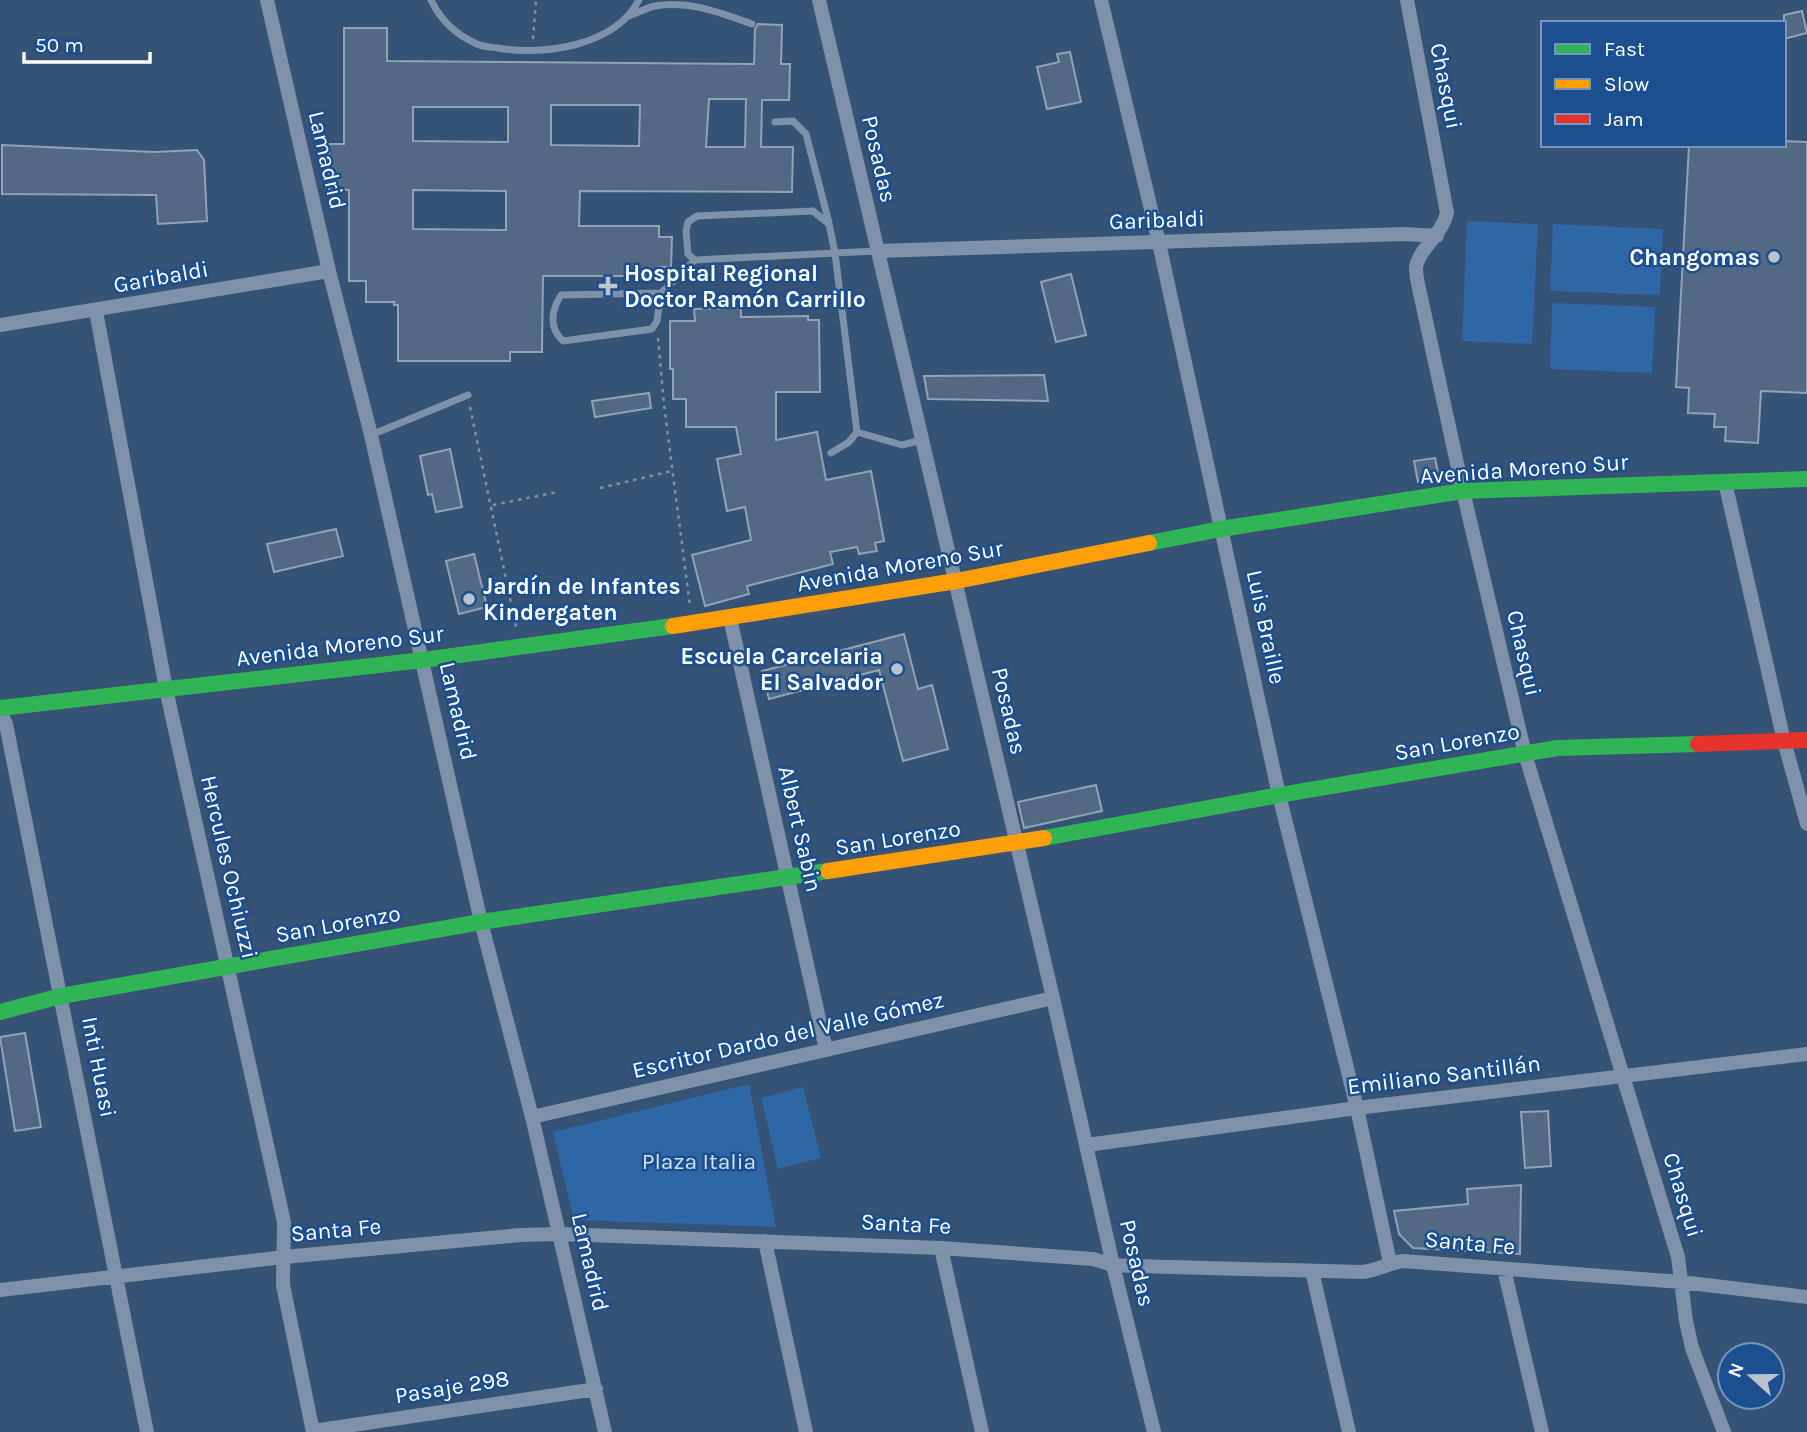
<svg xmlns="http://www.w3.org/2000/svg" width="1807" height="1432" viewBox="0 0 1807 1432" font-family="Karla,sans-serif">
	<rect width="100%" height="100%" fill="#365274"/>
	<!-- green -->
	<path fill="#2f66a5" d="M1467,221L1538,224L1532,344L1462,341Z
		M1553,224L1663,229L1660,295L1550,291Z
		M1552,303L1655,307L1652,373L1550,369Z
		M749,1084L776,1227L574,1220L553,1132Z
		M803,1087L821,1158L778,1169L761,1098Z"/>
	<!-- building -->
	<path fill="#526984" stroke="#92a2b6" stroke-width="2" fill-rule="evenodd" d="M1802,11L1807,33L1784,39V15Z
		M758,24L782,25L781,64H790L789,100H762L761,147H793L792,192L580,191L579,226H659V237H672L671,267H658V276H543L542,352H510V361H398V305H394V302H366V281H349V190H329V144H344V28H387V61L754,64L755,29ZM709,99H746L745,147H706ZM551,105H640L639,146L551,145ZM413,107H508V142L413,141ZM413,190L506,191V230L413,229Z
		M1070,52L1081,102L1047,109L1037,67L1059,62L1057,54Z
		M1784,141L1807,142V393L1761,391L1758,443L1725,441L1726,427H1714L1715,414L1688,413L1689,388L1676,387L1689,145H1784Z
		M2,145L154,152L197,150L204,160L207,221L158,224L156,195L2,194Z
		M1071,274L1086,335L1056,342L1041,282Z
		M741,308V317L808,316V320H819L820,392H776V440L817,432L826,480L871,471L884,541L875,543L877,551L859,554L857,547L830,552L833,564L747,586L749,594L705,606L692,555L751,540L745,507L727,511L717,459L741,454L736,427H686V399H673V369H670V321H695L694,309Z
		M1044,375L1048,401L928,399L924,376Z
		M649,393L651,408L595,417L592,401Z
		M450,449L462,507L436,512L432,494L428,495L420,456Z
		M1435,458L1439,478L1418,482L1414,461Z
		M336,529L343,556L274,572L267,544Z
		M474,554L487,607L459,614L446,561Z
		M904,634L918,689L932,685L948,749L903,761L879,670L769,699L762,671Z
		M1096,785L1102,811L1024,828L1018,802Z
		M25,1033L41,1127L15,1131L0,1037Z
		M1548,1111L1551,1166L1525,1168L1521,1112Z
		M1521,1185L1520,1254L1413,1248L1399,1234L1394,1211L1468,1204L1467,1189Z"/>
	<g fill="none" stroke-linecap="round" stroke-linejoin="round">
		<!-- path -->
		<path stroke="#7d92a8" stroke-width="2.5" stroke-dasharray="3.5 5" stroke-linecap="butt" d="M533,39L536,0
			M658,338L664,405L690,606
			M470,407L516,627
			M600,488L672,471
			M493,505L558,492"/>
		<!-- lane -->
		<path stroke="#7d92a8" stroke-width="7" d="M431,0C441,21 456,35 477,44C483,47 491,47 498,48C544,56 615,46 639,0
			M629,16C637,13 646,8 655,6C688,0 721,13 752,24
			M775,122L793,121L806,134L829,223
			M661,293L561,295C551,311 549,328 563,341L652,329L657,321L661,293L695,260
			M857,432L902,445L922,440
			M371,435L468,395
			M831,453L849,442L857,432L835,253L829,224L813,211L697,216L688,222L686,231L688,254L695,260L835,253L877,251"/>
		<!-- street -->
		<path stroke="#7d92a8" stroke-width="14" d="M267,0L329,271L371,435L481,922L532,1117L605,1432
			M819,0L1053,998L1113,1265L1154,1432
			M1101,0L1159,243L1279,795L1357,1108L1390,1263
			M1407,0L1447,213C1442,235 1420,247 1416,267C1416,272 1417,279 1418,284L1463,491L1525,754L1678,1257L1686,1321L1692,1348L1724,1432
			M877,251L1405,234L1437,236
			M96,311L166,689L284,1222L283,1285L313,1432
			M0,325L329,271
			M1725,482L1784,741L1807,824
			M730,618L826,1050
			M0,712L6,724L147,1432
			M532,1117L1053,998
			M1087,1145L1357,1108L1807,1054
			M765,1241L806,1432
			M941,1248L982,1432
			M1504,1269L1542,1432
			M1312,1271L1349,1432
			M0,1290L284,1257L520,1235L560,1234L941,1248L1093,1259L1113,1265L1134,1266L1362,1272C1376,1271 1388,1263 1403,1261L1681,1282L1807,1297
			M313,1431L596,1389"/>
		<!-- fast -->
		<path stroke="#30b455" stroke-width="16" d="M1149,543L1221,529L1463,491L1807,479
			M0,708L423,660L673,626
			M1044,838L1279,795L1558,748L1698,744
			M0,1012L61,996L481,922L828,871"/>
		<!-- slow -->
		<path stroke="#ff9f0a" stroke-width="16" d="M673,626L956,581L1149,543
			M828,871L1044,838"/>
		<!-- jam -->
		<path stroke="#e5322d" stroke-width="16" d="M1698,744L1807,740"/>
	</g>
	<!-- markers -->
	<g fill="#b9c2ce" stroke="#1b4f8f" stroke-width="2.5">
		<circle cx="1774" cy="257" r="7"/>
		<path d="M604.5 275.5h7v7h7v7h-7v7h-7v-7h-7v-7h7z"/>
		<circle cx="469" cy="599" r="7"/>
		<circle cx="897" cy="669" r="7"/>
	</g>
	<g text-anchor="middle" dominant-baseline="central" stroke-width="5" stroke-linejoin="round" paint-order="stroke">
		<!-- street labels -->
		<g font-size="23" fill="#fff" stroke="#1b4f8f">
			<text transform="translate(1446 86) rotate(79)">Chasqui</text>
			<text transform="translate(879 159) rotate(77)">Posadas</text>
			<text transform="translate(327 160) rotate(77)">Lamadrid</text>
			<text transform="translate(1157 220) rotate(-2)">Garibaldi</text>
			<text transform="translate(161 277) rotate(-10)">Garibaldi</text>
			<text transform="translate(1524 469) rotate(-4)">Avenida Moreno Sur</text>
			<text transform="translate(900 566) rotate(-10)">Avenida Moreno Sur</text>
			<text transform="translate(1266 627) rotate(78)">Luis Braille</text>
			<text transform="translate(340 646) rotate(-7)">Avenida Moreno Sur</text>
			<text transform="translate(1524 653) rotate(77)">Chasqui</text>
			<text transform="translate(458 711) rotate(77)">Lamadrid</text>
			<text transform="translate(1009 711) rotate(77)">Posadas</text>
			<text transform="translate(1457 742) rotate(-10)">San Lorenzo</text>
			<text transform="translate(800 829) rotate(77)">Albert Sabin</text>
			<text transform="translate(898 838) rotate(-9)">San Lorenzo</text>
			<text transform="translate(229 867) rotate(77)">Hercules Ochiuzzi</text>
			<text transform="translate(338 924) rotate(-10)">San Lorenzo</text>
			<text transform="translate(788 1035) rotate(-13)">Escritor Dardo del Valle Gómez</text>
			<text transform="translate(99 1067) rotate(79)">Inti Huasi</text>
			<text transform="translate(1444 1075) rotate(-7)">Emiliano Santillán</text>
			<text transform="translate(1683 1195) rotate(73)">Chasqui</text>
			<text transform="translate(906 1224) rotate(3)">Santa Fe</text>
			<text transform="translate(336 1230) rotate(-5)">Santa Fe</text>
			<text transform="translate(1470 1243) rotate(5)">Santa Fe</text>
			<text transform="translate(590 1262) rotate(77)">Lamadrid</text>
			<text transform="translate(1137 1263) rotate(77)">Posadas</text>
			<text transform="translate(452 1387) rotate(-9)">Pasaje 298</text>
		</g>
		<!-- poi labels -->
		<g font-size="23" font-weight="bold" fill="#fff" stroke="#1b4f8f" text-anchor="end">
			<text x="1760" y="257">Changomas</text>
			<text x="624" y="273" text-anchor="start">Hospital Regional<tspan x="624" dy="26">Doctor Ramón Carrillo</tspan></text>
			<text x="483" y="586" text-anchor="start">Jardín de Infantes<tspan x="483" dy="26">Kindergaten</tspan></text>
			<text x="883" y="656">Escuela Carcelaria<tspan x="883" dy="26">El Salvador</tspan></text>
		</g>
		<!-- park labels -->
		<g font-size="23" fill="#cfe3fa" stroke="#1b4f8f">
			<text x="699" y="1161">Plaza Italia</text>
		</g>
	</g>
	<!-- legend -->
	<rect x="1541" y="21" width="245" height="126" fill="#1b4f8f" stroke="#7695bc" stroke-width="2"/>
	<rect x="1555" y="44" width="35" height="10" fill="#30b455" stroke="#7695bc" stroke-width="2"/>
	<text x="1604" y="56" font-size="21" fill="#ffffff">Fast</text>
	<rect x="1555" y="79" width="35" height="10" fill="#ff9f0a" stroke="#7695bc" stroke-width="2"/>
	<text x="1604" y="91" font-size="21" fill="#ffffff">Slow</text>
	<rect x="1555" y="114" width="35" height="10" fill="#e5322d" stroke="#7695bc" stroke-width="2"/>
	<text x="1604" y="126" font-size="21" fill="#ffffff">Jam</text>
	<!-- north arrow -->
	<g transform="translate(1751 1376) rotate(291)"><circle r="33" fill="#1b4f8f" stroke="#7695bc" stroke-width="2"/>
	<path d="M0-5L12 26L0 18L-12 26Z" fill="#b9c2ce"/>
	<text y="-10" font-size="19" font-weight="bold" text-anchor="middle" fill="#ffffff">N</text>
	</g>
	<!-- scale -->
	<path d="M24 52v10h126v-10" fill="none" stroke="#ffffff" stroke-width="3.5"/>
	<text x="35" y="52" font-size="21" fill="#ffffff" stroke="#1b4f8f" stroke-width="5" paint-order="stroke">50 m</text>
</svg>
